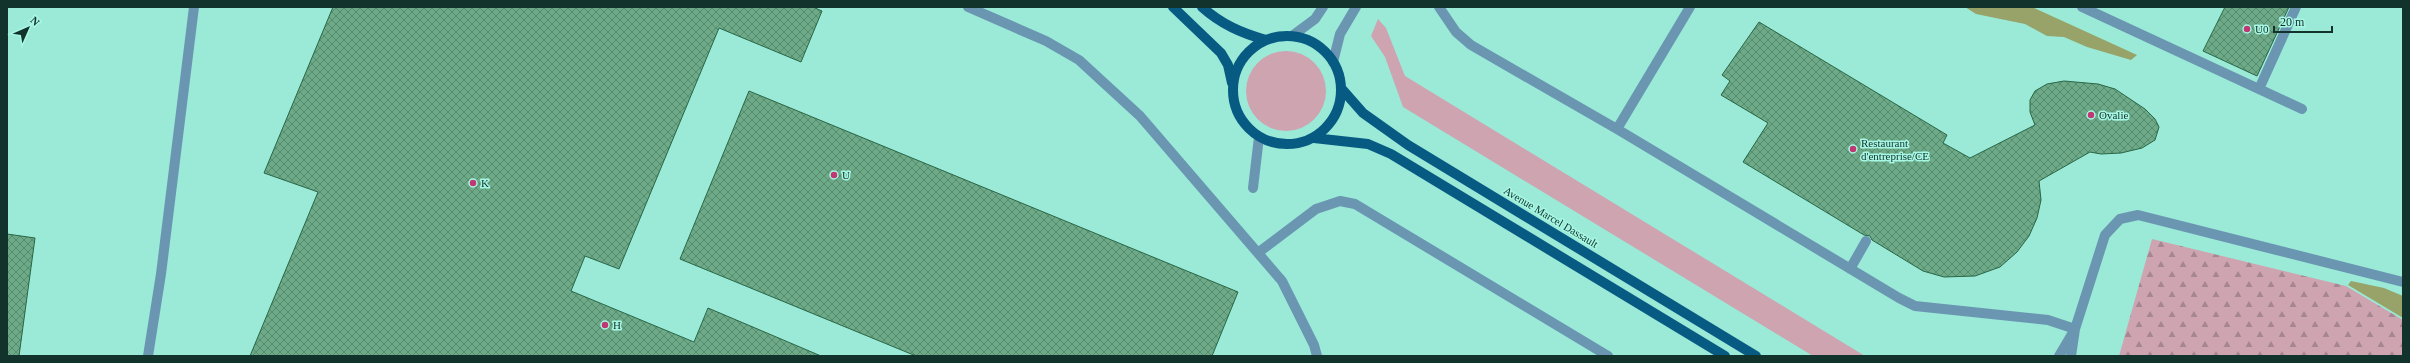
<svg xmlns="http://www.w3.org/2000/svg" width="2410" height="363" viewBox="0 0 2410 363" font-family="'Times New Roman',serif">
	<defs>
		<pattern id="forest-firs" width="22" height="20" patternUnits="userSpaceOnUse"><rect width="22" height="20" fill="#cea4b1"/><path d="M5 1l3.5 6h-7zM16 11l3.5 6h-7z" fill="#a68690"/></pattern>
		<pattern id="building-cross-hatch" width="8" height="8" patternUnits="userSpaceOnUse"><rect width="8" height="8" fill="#6daa87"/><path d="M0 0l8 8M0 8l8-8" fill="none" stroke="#588b6f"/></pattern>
	</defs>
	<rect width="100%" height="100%" fill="#9aead7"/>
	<!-- green -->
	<path fill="#cea4b1" d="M1378,19L1386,28L1405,76L1865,356H1813L1403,107L1385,57L1371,36Z
		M1246 91a40 40 0 1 1 80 0a40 40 0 1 1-80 0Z"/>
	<!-- forest -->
	<path fill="url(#forest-firs)" d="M2152,239L2346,286L2403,320V356H2119Z"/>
	<!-- water -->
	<path fill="#97a368" d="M1965,7H2032L2137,55L2131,60L2087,47L2064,37L2047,36L2025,24L1976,14Z
		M2351,281L2384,288L2403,296V318L2348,285Z"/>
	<!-- building -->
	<path fill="url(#building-cross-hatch)" stroke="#296646" d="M333,7H813L822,11L801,62L719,28L619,269L585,256L571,291L694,342L708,308L821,356H250L318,192L264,173Z
		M2225,7H2289L2257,76L2203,51Z
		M1759,22L1947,135L1943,143L1970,158L2035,125L2030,112V100L2035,91L2047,84L2064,81L2098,84L2115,89L2145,109L2155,119L2159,127L2155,140L2142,148L2121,153L2101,154L2090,152L2039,181L2041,200L2037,218L2029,236L2017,252L2000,267L1975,276L1944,277L1923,271L1872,240L1870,236L1864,235L1743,162L1768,123L1721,95L1730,81L1722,75Z
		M749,91L1238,292L1212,356H916L680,259Z
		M7,234L35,238L19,356H7Z"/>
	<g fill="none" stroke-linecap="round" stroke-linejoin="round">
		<!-- minor -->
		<path stroke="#6a96b2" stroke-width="10" d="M968,7L1046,41L1079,60L1140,116L1282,281L1314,345L1317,356
			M1439,7L1456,32L1471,45L1617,129L1899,298L1915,306L2048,320L2075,329L2105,235L2120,219L2138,215L2403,282
			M2082,7L2302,109
			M1292,36L1315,19L1323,7
			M1333,62L1340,34L1356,7
			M2259,89L2296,7
			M1617,129L1690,7
			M1253,188L1259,137
			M1259,252L1316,209L1340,201L1355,204L1608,356
			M1850,269L1866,241
			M148,356L161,274L194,7
			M2059,356L2075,329L2071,356"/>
		<!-- major -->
		<path stroke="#075b83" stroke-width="10" d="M1173,7L1221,53L1228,65L1232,83
			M1202,7C1221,24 1241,33 1266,40
			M1233 90a54 54 0 1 1 108 0a54 54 0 1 1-108 0Z
			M1341,88L1363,113L1408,145L1756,356
			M1314,138L1368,144L1391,154L1725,356"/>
	</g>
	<!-- markers -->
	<g fill="#c03773" stroke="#a7f7e4" stroke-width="1.5">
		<circle cx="2247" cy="29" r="4"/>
		<circle cx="2091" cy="115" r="4"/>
		<circle cx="1853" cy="149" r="4"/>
		<circle cx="834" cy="175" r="4"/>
		<circle cx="473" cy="183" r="4"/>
		<circle cx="605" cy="325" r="4"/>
	</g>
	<g text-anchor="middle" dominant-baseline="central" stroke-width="3" stroke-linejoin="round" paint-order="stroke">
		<!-- poi labels -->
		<g font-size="11" fill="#11332c" stroke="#a7f7e4" text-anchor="start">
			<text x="2255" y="29">U0</text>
			<text x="2099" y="115">Ovalie</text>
			<text x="1861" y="143">Restaurant<tspan x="1861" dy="13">d'entreprise/CE</tspan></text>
			<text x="842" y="175">U</text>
			<text x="481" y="183">K</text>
			<text x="613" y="325">H</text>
		</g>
		<!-- street labels -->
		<g font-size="11" fill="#11332c" stroke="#a7f7e4">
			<text transform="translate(1551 217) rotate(31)">Avenue Marcel Dassault</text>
		</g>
	</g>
	<!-- border -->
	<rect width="2410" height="363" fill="none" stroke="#11332c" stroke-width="16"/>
	<!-- north arrow -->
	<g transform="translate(28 28) rotate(45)" stroke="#a7f7e4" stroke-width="3" paint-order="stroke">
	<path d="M0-3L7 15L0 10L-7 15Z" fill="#11332c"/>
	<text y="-6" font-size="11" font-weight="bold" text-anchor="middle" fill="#11332c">N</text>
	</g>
	<!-- scale -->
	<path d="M2274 26v6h58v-6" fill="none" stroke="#11332c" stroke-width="2"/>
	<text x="2280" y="26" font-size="12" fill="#11332c" stroke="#a7f7e4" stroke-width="3" paint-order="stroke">20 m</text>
</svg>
